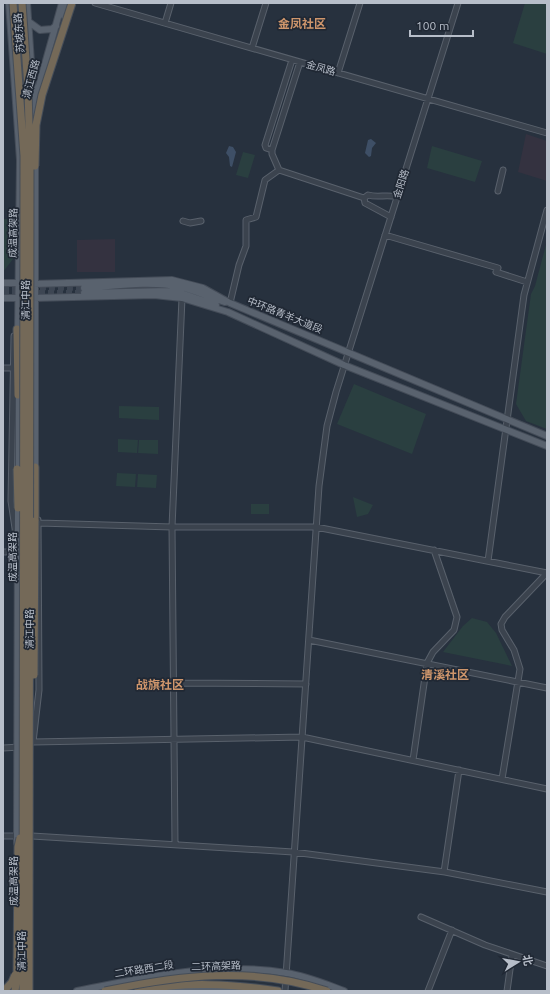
<svg xmlns="http://www.w3.org/2000/svg" width="550" height="994" viewBox="0 0 550 994" font-family="Ubuntu,'Noto Sans SC',sans-serif">
	<rect width="100%" height="100%" fill="#27313e"/>
	<!-- medical -->
	<path fill="#343240" d="M526,134L547,141V181L518,172Z
		M115,239V272H77V240Z"/>
	<!-- green -->
	<path fill="#2a3f40" d="M525,3H547V54L513,43Z
		M432,146L482,161L475,182L427,168Z
		M243,152L255,155L248,178L236,175Z
		M3,219H14L13,259L3,272Z
		M547,241V429L526,421L516,404L531,294L535,286Z
		M354,384L426,414L412,454L337,424Z
		M119,406L159,407V420L119,418Z
		M118,439L138,440L137,453L118,452Z
		M139,440H158V454L138,453Z
		M117,473L136,474L135,487L116,486Z
		M138,474L157,475L156,488L137,487Z
		M353,497L373,505L368,514L357,517Z
		M251,504H269V514H251Z
		M472,618L487,622L496,633L512,666L443,652L463,626Z"/>
	<!-- water -->
	<path fill="#3e4f66" d="M371,139L376,143L372,148L371,156L369,157L365,153L368,140Z
		M229,146L233,147L236,152L232,167L230,166L229,157L226,153Z"/>
	<g fill="none" stroke-linecap="round" stroke-linejoin="round">
		<!-- major-tunnel -->
		<path stroke="#3d4653" stroke-width="6" stroke-dasharray="6 3" stroke-linecap="butt" d="M3,287H22
			M31,287L84,288
			M3,293H84"/>
		<defs>
			<path id="minor" d="M95,3L547,133
				M165,23L171,3
				M252,48L266,3
				M338,73L360,3
				M272,150L266,148L265,145L292,60
				M279,170L272,154V150L300,62
				M498,191L503,170
				M364,198L365,203L391,217
				M183,221L190,223L201,221
				M385,235L498,268L496,272L527,282
				M230,303L239,265L246,246V220L256,217L265,180L279,170L364,198L368,195C378,198 387,194 397,197
				M14,336L11,501L16,535
				M3,368H13
				M39,523L172,527H316L547,573
				M3,552H18
				M488,561L524,295L547,210
				M309,640L547,688
				M175,683L306,684
				M33,742L39,690L38,520
				M28,744L33,742L302,737L547,789
				M3,748L20,747
				M413,760L427,663L433,652L454,630L457,617L434,550
				M502,779L520,669L514,650L502,630L501,624L505,617L547,573
				M3,836H17
				M32,836L293,852L445,872L547,892
				M175,844L172,527L182,298
				M444,872L459,770
				M421,917L485,945L547,966
				M285,991L319,486L327,426L336,392L458,3
				M428,991L452,930
				M507,991L512,955"/>
			<path id="major" d="M9,3L20,160L18,333
				M27,3L35,122
				M64,16L68,3
				M29,22L40,30L52,29L56,26
				M35,100L62,3
				M3,283H22
				M33,284L172,280L203,288L230,303L547,436
				M84,288C115,286 149,280 181,287C196,290 209,298 225,302
				M84,293L169,291L181,293L216,305
				M3,298H21
				M33,298L154,295L182,298L228,312L344,365L547,446
				M35,471V163
				M19,473V391
				M17,843L18,505
				M77,991C145,978 216,961 286,973C306,976 325,984 344,991
				M167,991L204,989L241,991"/>
			<path id="highway" d="M17,329L18,395
				M35,467V521
				M138,991C185,981 231,984 278,991"/>
		</defs>
		<!-- minor casing -->
		<use href="#minor" stroke="#59616c" stroke-width="7"/>
		<!-- major casing -->
		<use href="#major" stroke="#444c58" stroke-width="8"/>
		<!-- highway casing -->
		<use href="#highway" stroke="#464e59" stroke-width="9"/>
		<!-- minor -->
		<use href="#minor" stroke="#3b434e" stroke-width="5"/>
		<!-- major -->
		<use href="#major" stroke="#59626e" stroke-width="6"/>
		<!-- highway -->
		<use href="#highway" stroke="#746958" stroke-width="7"/>
		<defs>
			<path id="highway-bridge" d="M13,3L24,156L23,991
				M22,3L28,88L30,163L29,991
				M35,166L36,125L42,95L72,3
				M17,469L18,508
				M34,675L35,521
				M4,991L12,982L15,975
				M15,991L17,977L18,847L20,838
				M105,991C179,975 254,966 327,991"/>
		</defs>
		<!-- highway-bridge casing -->
		<use href="#highway-bridge" stroke="#464e59" stroke-width="9" stroke-linecap="butt"/>
		<!-- highway-bridge -->
		<use href="#highway-bridge" stroke="#746958" stroke-width="7"/>
	</g>
	<g text-anchor="middle" dominant-baseline="central" stroke-width="3.5" stroke-linejoin="round" paint-order="stroke">
		<!-- street labels -->
		<g font-size="10" fill="#b7bec9" stroke="#202834">
			<text transform="translate(19 33) rotate(-94)">苏坡东路</text>
			<text transform="translate(321 68) rotate(16)">金凤路</text>
			<text transform="translate(31 79) rotate(-75)">清江西路</text>
			<text transform="translate(401 184) rotate(-72)">金阳路</text>
			<text transform="translate(13 233) rotate(-89)">成温高架路</text>
			<text transform="translate(25 300) rotate(-90)">清江中路</text>
			<text transform="translate(285 315) rotate(22)">中环路青羊大道段</text>
			<text transform="translate(12 557) rotate(-90)">成温高架路</text>
			<text transform="translate(29 629) rotate(-90)">清江中路</text>
			<text transform="translate(13 881) rotate(-90)">成温高架路</text>
			<text transform="translate(21 951) rotate(-90)">清江中路</text>
			<text transform="translate(216 966) rotate(-2)">二环高架路</text>
			<text transform="translate(144 969) rotate(-9)">二环路西二段</text>
		</g>
		<!-- quarter labels -->
		<g font-size="12" font-weight="bold" fill="#cf966c" stroke="#202834">
			<text x="302" y="23">金凤社区</text>
			<text x="445" y="674">清溪社区</text>
			<text x="160" y="684">战旗社区</text>
		</g>
	</g>
	<!-- border -->
	<rect width="550" height="994" fill="none" stroke="#b7bec9" stroke-width="8"/>
	<!-- north arrow -->
	<g transform="translate(518 962) rotate(79)" stroke="#202834" stroke-width="3" paint-order="stroke">
	<path d="M0-3L7 15L0 10L-7 15Z" fill="#b7bec9"/>
	<text y="-6" font-size="11" font-weight="bold" text-anchor="middle" fill="#b7bec9">北</text>
	</g>
	<!-- scale -->
	<path d="M410 30v6h63v-6" fill="none" stroke="#b7bec9" stroke-width="2"/>
	<text x="416" y="30" font-size="12" fill="#b7bec9" stroke="#202834" stroke-width="3" paint-order="stroke">100 m</text>
</svg>
